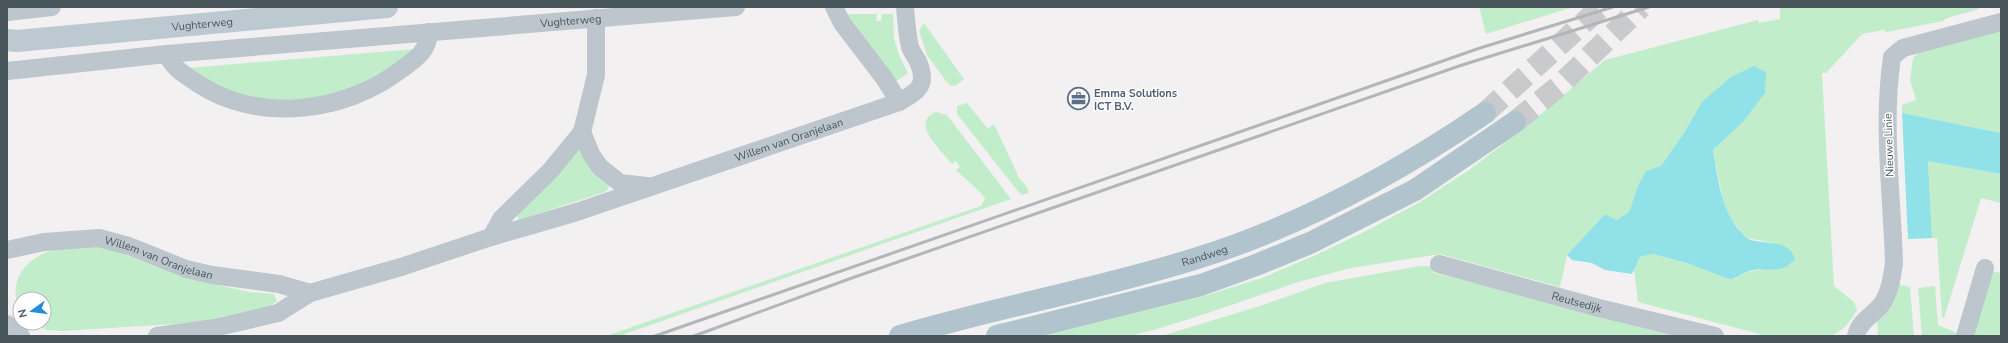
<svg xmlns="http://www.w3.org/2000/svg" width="2008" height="343" viewBox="0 0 2008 343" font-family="'Nunito Sans',sans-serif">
	<rect width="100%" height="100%" fill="#f2f0f0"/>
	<!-- green -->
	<path fill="#c1edcb" d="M1479,7H1573L1486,34Z
		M1780,7H1982C1972,13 1949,15 1943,21L1887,32L1883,30L1862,34L1826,73H1822L1834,286L1854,302L1857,310C1850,322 1843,331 1830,336H1767L1638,302L1634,270L1640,257L1653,254L1687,263L1735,279C1752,268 1761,269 1780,269L1774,243L1746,238L1729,217L1723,201L1713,150L1742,123L1702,102L1684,133L1661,166L1638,186L1629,212L1617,220L1605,214L1567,255L1560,287L1440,254L1351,268L1298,282L1205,314L1154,330L1128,336H1040L1204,296L1262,278L1316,255L1368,230L1420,202L1469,170L1527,126L1605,60L1758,20L1759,23L1780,19Z
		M846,14H877L876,21H881L882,14H893L894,38L899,55L908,73L895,82Z
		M924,23L964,79L957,85L951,86L946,81L927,55L919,31Z
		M2001,30V133L1902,113V105L1916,100L1910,80L1913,58L1923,49Z
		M415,49L399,62L362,85L313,99L265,100L240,94L208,84L187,68Z
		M967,103L988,129L994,124L1019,178L1027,187L1029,193L1021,195L957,114V106Z
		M936,112L947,115L1011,199L619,336H606L981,206L985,199L982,194L956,170L960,167L956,161L952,164C941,150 909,123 936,112Z
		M579,147L608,183L609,188L605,192L519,220L516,214Z
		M1928,160L2001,174V203L1981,198L1944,318L1942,317L1937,238H1932Z
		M101,245L185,278L250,292L274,294L277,301L270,306L207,320L176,324L62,331L47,330L32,323H44V299H20V311C6,280 27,256 57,249C71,246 86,246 101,245Z
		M1420,266H1431L1434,273L1695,336H1161L1260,306L1325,283Z
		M1990,271L2001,273V336H1972Z
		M1897,284L1910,287L1914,336H1878L1877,318Z
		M1935,286L1938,325L1957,333L1956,336H1922L1918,288Z"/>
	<!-- water -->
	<path fill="#90e2e8" d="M1754,66L1766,72L1765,93L1742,123L1713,150C1718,178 1720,206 1738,229C1741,231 1744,236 1746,238C1762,246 1788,237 1795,259C1792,263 1785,268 1780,269C1769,271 1759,267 1749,271C1741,274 1737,279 1729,279L1687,263L1653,254L1640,257L1632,274L1605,270L1592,263L1572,260L1567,255L1605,214L1617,220L1629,212L1638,186L1646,171L1661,166L1684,133L1702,102L1731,77Z
		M1902,113L2001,133V174L1928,161L1932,238L1908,239Z"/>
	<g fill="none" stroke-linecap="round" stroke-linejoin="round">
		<!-- primary-tunnel -->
		<path stroke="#c8cacb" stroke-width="22" stroke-dasharray="22 11" stroke-linecap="butt" d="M1485,113L1601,7
			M1515,122L1559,86L1641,7"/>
		<!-- minor -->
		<g stroke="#bcc6cc" stroke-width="18">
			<path d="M834,7L842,23L884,78L899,102"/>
			<path d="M7,12L52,7"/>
			<path d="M167,54C173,69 184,74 197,83C258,124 345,113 402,69C417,58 428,51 429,32"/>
			<path id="s1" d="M7,71L167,54L736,7"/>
			<path d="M582,132L591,154L600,167L620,183L647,186"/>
			<path d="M491,237L501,219L550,171L582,132L596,75V18"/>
			<path id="s2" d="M7,250L44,242L99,238L129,246L186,269L212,275L279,284L310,293"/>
			<path id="s3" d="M1439,264L1599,308L1715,336"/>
			<path d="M7,324L15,333L21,336"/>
			<path id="s4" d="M157,336L214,328L278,313L310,293L401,267L491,237L577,212L899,102C916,92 928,87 919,64C917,58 912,53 910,47C907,34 906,20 905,7"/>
			<path d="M1856,336C1859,321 1872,316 1881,305C1890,293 1892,277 1894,263C1892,195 1882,125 1892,57L1903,48L2001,22"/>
			<path d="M1965,336L1985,268"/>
		</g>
		<!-- secondary -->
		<path stroke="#bcc9d0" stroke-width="22" id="s5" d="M7,40L17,41L387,7"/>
		<!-- primary -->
		<g stroke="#b1c3cd" stroke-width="22">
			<path id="s6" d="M900,336C996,307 1095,290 1191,260C1297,228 1394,175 1485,113"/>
			<path d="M997,336L1201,285L1256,265L1310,243L1415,190L1515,122"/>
		</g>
		<!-- rail -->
		<path stroke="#b2b6b9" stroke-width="3" d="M655,336L1480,48L1613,7
			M694,336L849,279L1459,66L1649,7"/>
	</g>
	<!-- icons -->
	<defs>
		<symbol id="office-ring" viewBox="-11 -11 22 22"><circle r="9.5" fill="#fff" stroke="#5c6f8a" stroke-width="1.5"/><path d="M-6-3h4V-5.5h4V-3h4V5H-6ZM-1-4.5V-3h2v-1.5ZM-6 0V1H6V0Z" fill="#5c6f8a"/></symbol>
	</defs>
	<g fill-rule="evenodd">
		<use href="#office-ring" x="1066" y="86" width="25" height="25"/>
	</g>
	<g text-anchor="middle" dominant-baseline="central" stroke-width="3" stroke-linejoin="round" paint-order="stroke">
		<!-- street labels -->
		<g font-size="11" fill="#48565c" stroke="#fff">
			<text stroke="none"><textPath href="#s1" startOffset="566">Vughterweg</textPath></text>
			<text stroke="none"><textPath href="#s5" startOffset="196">Vughterweg</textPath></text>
			<text stroke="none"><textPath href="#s4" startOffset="664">Willem van Oranjelaan</textPath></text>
			<text transform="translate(1889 145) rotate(-92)">Nieuwe Linie</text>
			<text stroke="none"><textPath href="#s6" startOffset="315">Randweg</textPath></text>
			<text stroke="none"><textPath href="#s2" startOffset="156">Willem van Oranjelaan</textPath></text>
			<text stroke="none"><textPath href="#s3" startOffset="143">Reutsedijk</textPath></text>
		</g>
		<!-- service labels -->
		<g font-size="11" font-weight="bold" fill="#4e5e75" stroke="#fff" text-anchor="start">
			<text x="1094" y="93">Emma Solutions<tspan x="1094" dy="13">ICT B.V.</tspan></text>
		</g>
	</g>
	<!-- border -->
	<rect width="2008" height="343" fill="none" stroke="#48565c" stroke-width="16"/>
	<!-- north arrow -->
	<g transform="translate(32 311) rotate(256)"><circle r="19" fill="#ffffff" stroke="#b6bbbe"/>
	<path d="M0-3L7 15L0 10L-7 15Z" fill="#238dd9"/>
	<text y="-6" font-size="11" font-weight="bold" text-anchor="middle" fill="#48565c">N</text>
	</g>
</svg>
